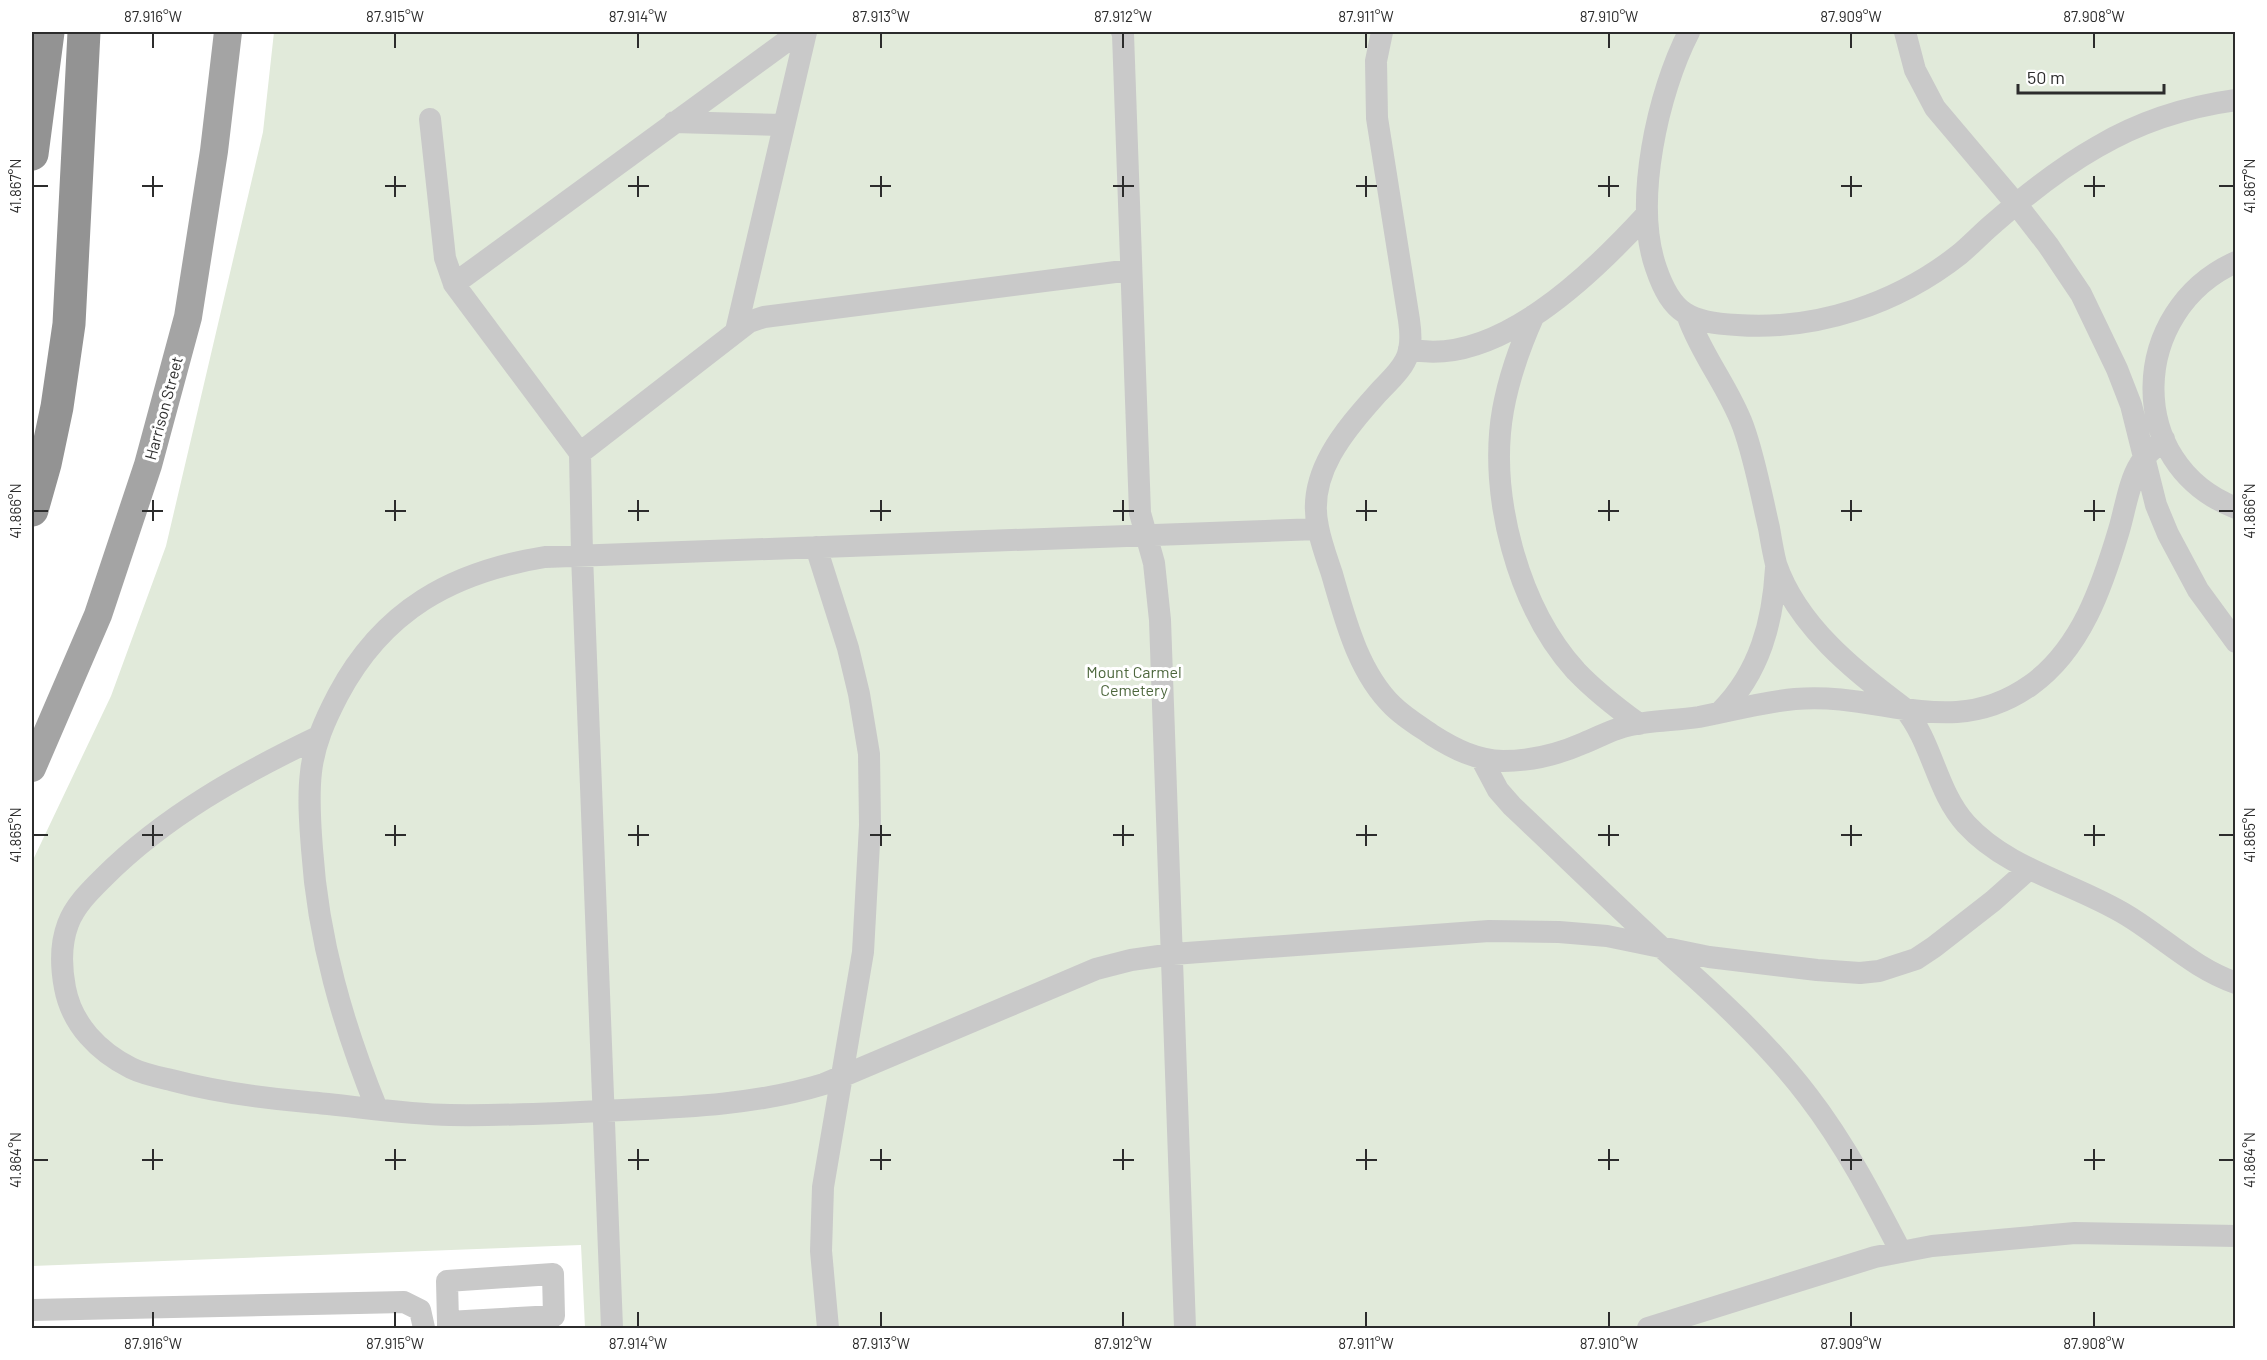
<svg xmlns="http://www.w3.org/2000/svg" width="2267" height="1360" viewBox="0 0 2267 1360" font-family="Barlow,sans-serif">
	<rect width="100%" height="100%" fill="#fff"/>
	<!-- green -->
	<path fill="#e1eada" d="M274,32H2235V1328H585L581,1245L32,1266V862L111,696L166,546L263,132Z"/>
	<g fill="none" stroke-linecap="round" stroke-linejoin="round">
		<!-- minor -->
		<path stroke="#c9c9c9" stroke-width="22" d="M1122,32L1123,34L1140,513L1154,563L1160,620L1185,1328
			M1382,32L1376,61L1377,118L1409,320C1411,334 1412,349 1405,361C1399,373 1387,383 1378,393C1345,430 1306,474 1318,527C1321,543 1327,559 1332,574C1345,619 1358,672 1393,706C1404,717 1419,726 1432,735C1454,749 1476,760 1503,761C1531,761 1559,754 1584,743C1597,738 1609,731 1623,727C1648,720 1674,721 1699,717C1731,711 1762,702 1795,699C1882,691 1951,742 2031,685C2081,649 2102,587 2119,530C2125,510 2129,481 2140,464C2145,454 2156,447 2164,439
			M1689,32C1658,92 1633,202 1656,268C1672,315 1690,322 1737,325C1817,331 1898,303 1960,254C1972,244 1982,233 1994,223C2026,195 2060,168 2097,147C2141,121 2185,107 2236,100
			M1905,32L1915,70L1935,108L2017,205L2048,245L2081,294L2117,369L2131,405L2156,505L2168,534L2198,590L2236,642
			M430,119L445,258L454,284L580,453L582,555L612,1328
			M674,122L784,125
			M2236,262C2129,310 2123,464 2236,508
			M454,284L799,32
			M1534,315C1520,346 1509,377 1503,410C1488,495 1518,607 1576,671C1595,691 1617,708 1639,724
			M1688,317C1702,356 1729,388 1743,426C1755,459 1761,494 1769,528C1771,540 1773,552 1776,564C1797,625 1854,671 1904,708C1933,743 1936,791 1966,824C2009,871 2075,883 2128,916C2164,938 2195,969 2236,983
			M736,331L806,32
			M1409,349C1496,369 1593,273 1647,214
			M580,453L749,322L764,317L1131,270
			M816,547L848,648L859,694L869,754L870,825L863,952L823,1187L821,1251L828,1328
			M1721,711C1760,672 1773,621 1776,568
			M318,737C241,774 165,816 104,877C91,890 75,905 68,924C60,945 61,967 65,988C72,1025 99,1052 131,1068C143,1074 158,1077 171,1080C216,1092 261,1098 307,1102C354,1106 402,1114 450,1115C507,1116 566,1113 623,1110C691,1107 759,1104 824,1084L1096,969L1131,960L1173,954L1489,931L1559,932L1607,936L1709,957L1817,970L1860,973L1879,971L1916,959L1934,947L1993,901L2029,869
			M1481,758L1498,790L1512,806C1562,853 1611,901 1661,947C1712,992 1767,1042 1808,1096C1845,1144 1873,1198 1901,1252
			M377,1109C343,1025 318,940 312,849C310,824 308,797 311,772C314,744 325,720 338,695C383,610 452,572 545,557L1318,529
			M32,1310L404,1302L420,1310L424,1328
			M448,1322L554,1316L553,1274L447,1281L448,1322V1328
			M1648,1328L1875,1257L1932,1246L2075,1233L2236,1236"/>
		<!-- major -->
		<path stroke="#a4a4a4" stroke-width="28" d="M32,768L98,615L148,465L188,317L214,151L228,32"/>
		<!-- highway -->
		<path stroke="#939393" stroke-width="33" d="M32,154L48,32
			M32,510L45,464L57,407L69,324L84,32"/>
	</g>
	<!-- ticks -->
	<path fill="none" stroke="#2c2c2c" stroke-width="2" d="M153,33V48M395,33V48M638,33V48M881,33V48M1123,33V48M1366,33V48M1609,33V48M1851,33V48M2094,33V48M153,176V197M395,176V197M638,176V197M881,176V197M1123,176V197M1366,176V197M1609,176V197M1851,176V197M2094,176V197M33,186H48M142,186H163M385,186H406M628,186H649M870,186H891M1113,186H1134M1356,186H1377M1598,186H1619M1841,186H1862M2084,186H2105M2219,186H2234M153,500V521M395,500V521M638,500V521M881,500V521M1123,500V521M1366,500V521M1609,500V521M1851,500V521M2094,500V521M33,511H48M142,511H163M385,511H406M628,511H649M870,511H891M1113,511H1134M1356,511H1377M1598,511H1619M1841,511H1862M2084,511H2105M2219,511H2234M153,825V846M395,825V846M638,825V846M881,825V846M1123,825V846M1366,825V846M1609,825V846M1851,825V846M2094,825V846M33,835H48M142,835H163M385,835H406M628,835H649M870,835H891M1113,835H1134M1356,835H1377M1598,835H1619M1841,835H1862M2084,835H2105M2219,835H2234M153,1149V1170M395,1149V1170M638,1149V1170M881,1149V1170M1123,1149V1170M1366,1149V1170M1609,1149V1170M1851,1149V1170M2094,1149V1170M33,1160H48M142,1160H163M385,1160H406M628,1160H649M870,1160H891M1113,1160H1134M1356,1160H1377M1598,1160H1619M1841,1160H1862M2084,1160H2105M2219,1160H2234M153,1312V1327M395,1312V1327M638,1312V1327M881,1312V1327M1123,1312V1327M1366,1312V1327M1609,1312V1327M1851,1312V1327M2094,1312V1327"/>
	<g text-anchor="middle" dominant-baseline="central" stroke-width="6" stroke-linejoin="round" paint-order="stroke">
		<!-- street labels -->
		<g font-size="16" fill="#2c2c2c" stroke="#fff">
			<text transform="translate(163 408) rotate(-75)">Harrison Street</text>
		</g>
		<!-- park labels -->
		<g font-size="16" fill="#4c663c" stroke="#fff">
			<text x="1134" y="671">Mount Carmel<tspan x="1134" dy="18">Cemetery</tspan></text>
		</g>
	</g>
	<!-- border -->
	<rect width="2267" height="1360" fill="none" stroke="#ffffff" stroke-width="66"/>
	<!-- scale -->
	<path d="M2018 84v9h146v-9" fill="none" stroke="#2c2c2c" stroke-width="3"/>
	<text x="2027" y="84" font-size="18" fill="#2c2c2c" stroke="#ffffff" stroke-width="4.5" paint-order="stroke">50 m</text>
	<rect x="33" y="33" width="2201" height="1294" fill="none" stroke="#2c2c2c" stroke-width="2"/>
	<g font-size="15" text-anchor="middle" fill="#2c2c2c">
		<text x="153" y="22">87.916°W</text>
		<text x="395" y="22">87.915°W</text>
		<text x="638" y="22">87.914°W</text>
		<text x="881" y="22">87.913°W</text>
		<text x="1123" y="22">87.912°W</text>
		<text x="1366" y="22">87.911°W</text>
		<text x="1609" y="22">87.910°W</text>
		<text x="1851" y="22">87.909°W</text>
		<text x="2094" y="22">87.908°W</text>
		<text transform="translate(16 186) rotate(-90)" y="5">41.867°N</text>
		<text transform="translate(2250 186) rotate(-90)" y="5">41.867°N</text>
		<text transform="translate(16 511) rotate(-90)" y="5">41.866°N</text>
		<text transform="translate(2250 511) rotate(-90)" y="5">41.866°N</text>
		<text transform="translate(16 835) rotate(-90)" y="5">41.865°N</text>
		<text transform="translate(2250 835) rotate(-90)" y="5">41.865°N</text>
		<text transform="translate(16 1160) rotate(-90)" y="5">41.864°N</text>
		<text transform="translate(2250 1160) rotate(-90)" y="5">41.864°N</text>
		<text x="153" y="1349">87.916°W</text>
		<text x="395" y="1349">87.915°W</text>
		<text x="638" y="1349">87.914°W</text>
		<text x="881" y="1349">87.913°W</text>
		<text x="1123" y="1349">87.912°W</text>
		<text x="1366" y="1349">87.911°W</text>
		<text x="1609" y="1349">87.910°W</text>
		<text x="1851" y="1349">87.909°W</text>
		<text x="2094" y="1349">87.908°W</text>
	</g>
</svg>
